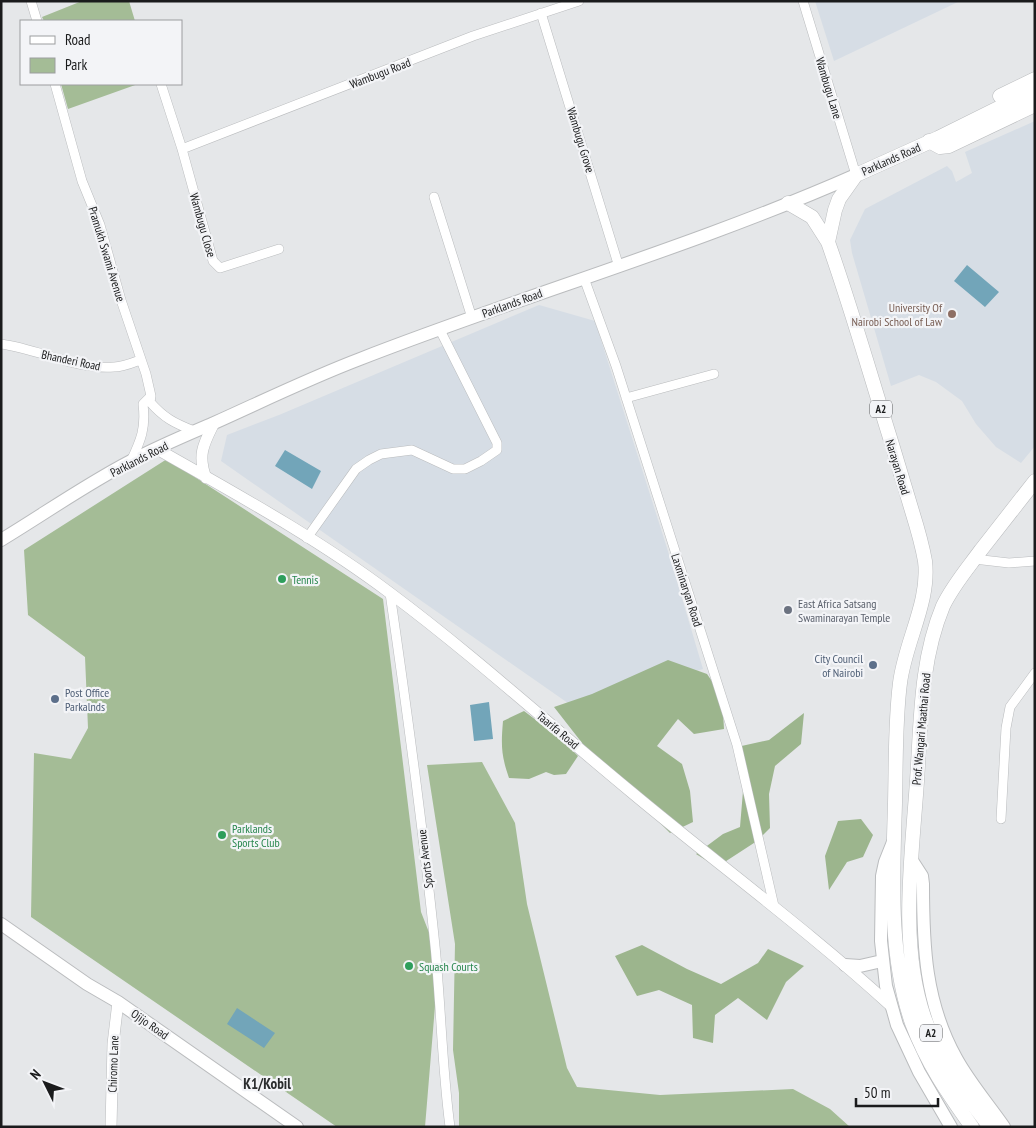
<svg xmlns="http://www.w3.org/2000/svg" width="1036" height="1128" viewBox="0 0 1036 1128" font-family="'PT Sans Narrow',sans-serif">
	<rect width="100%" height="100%" fill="#e5e7e9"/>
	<!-- built -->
	<path fill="#d6dde5" d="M815,1H960L834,61Z
		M1035,121V446L1021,463L996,447L976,424L962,401L936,382L919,375L891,386L852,253L850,240L865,209L947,166L952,171L956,182L972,173L965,152Z
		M539,305L595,321L667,548L703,669L575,708L221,461L227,435L279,415Z"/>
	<!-- green -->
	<path fill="#a4bc96" d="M82,1H129L135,21H44L42,17Z
		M61,84H138L68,109Z
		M167,459L383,599L421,912L439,958L425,1127H337L31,917L34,753L71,759L88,728L85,657L28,615L24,550Z
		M482,762L515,823L527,904L567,1068L577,1087L660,1095L793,1089L830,1109L850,1127H459V1093L453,1050L455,944L427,765Z"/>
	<!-- forest -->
	<path fill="#9cb58d" d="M668,660L707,674L722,696L724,729L694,734L678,719L657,746L682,764L690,791L693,822L670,833L638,801L611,780L554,707L592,694Z
		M524,711L561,739L578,756L566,774L554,775L546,772L529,779L509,778C501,755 501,745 503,721Z
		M804,713L801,744L775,766L769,794L770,828L757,841L717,867L696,854L723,834L740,827L743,791L737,747L769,740Z
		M861,819L873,835L863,857L847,862L829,890L825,856L838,821Z
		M642,945L687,969L721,984L758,963L768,949L804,966L786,982L767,1020L738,998L715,1015L713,1043L693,1038L692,1005L659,990L637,996L615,956Z"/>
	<!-- water -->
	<path fill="#72a5b9" d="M967,265L999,292L985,307L954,281Z
		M285,450L321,471L312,489L275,466Z
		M489,702L493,739L474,741L470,705Z
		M237,1008L275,1033L264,1048L227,1024Z"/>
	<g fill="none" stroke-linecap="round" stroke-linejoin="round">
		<defs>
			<path id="minor" d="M31,1L37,21
				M803,1L856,175
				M541,13L619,267
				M55,84L82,181L100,225L121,300L146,374L151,396L150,402C164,418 174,423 194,431
				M161,84L182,149L213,261L220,268L279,249
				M182,149L473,36L579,1
				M434,197L472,318
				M584,278L616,366L737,745L774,906
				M1,344C39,349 76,370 114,367C123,367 132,363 140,360
				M626,398L714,374
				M131,461C141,440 146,428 143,404L151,396
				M307,538L356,469L369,460L381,454L412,450L453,469H465L481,461L497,450V443L440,330
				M974,559L1009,563L1035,561
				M390,593C407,710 423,827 435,946C441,1006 442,1067 450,1127
				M1001,819L1006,728L1010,707L1035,673"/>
			<path id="tertiary" d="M157,449C236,494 317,538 390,593C473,655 550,725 630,791C716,863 808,930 891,1006
				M206,478C197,455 204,443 214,423
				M111,1127L113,1044L118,1002"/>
			<path id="secondary" d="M1,540C44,514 85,485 129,462C157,447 186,435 214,423C263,401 310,378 360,359C524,295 695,246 856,175
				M893,842L885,862L882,876L881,941L886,986L897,1025L919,1072L951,1127
				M911,859L922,876L923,884C923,946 925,1002 956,1058C969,1082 988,1104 1004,1127
				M1,924L87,984L118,1002L297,1127
				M845,965L860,966L882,961"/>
			<path id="primary" d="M1000,96L1035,79
				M929,141L940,147L949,146L1035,105
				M788,203L812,217L828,242C851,307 870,374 891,441C898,464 905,488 912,511C917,527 922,544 925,561C930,602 905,642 900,683C895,722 896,763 895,803C893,876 888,953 912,1023C927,1063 947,1092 972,1127
				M828,242L835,210L839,199L856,175L938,138L1035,90
				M990,1127C964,1093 938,1057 924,1017C899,944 912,856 917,781C921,722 920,661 943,606C953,585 968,568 981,550C999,527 1017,504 1035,481"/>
		</defs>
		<!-- minor casing -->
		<use href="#minor" stroke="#babcbe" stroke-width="10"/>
		<!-- tertiary casing -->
		<use href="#tertiary" stroke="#babcbe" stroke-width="12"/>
		<!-- secondary casing -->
		<use href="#secondary" stroke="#babcbe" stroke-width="14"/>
		<!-- primary casing -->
		<use href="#primary" stroke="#babcbe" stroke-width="15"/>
		<!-- minor -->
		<use href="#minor" stroke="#fff" stroke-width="9"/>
		<!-- tertiary -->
		<use href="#tertiary" stroke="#fff" stroke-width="11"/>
		<!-- secondary -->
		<use href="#secondary" stroke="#fff" stroke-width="12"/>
		<!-- primary -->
		<use href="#primary" stroke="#fff" stroke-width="14"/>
	</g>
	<!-- markers -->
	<circle fill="#8d6e63" stroke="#f3f4f7" stroke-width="2" cx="952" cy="314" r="5"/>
	<g fill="#2e9e5b" stroke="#f3f4f7" stroke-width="2">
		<circle cx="282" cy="579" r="5"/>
		<circle cx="222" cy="835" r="5"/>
		<circle cx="409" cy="966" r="5"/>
	</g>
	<circle fill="#6b7280" stroke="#f3f4f7" stroke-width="2" cx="788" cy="610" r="5"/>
	<g fill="#5c6f8a" stroke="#f3f4f7" stroke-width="2">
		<circle cx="873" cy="665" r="5"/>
		<circle cx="55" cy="699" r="5"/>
	</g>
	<g text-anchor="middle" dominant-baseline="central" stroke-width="4.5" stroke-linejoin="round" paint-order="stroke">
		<!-- shield labels -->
		<g fill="#f3f4f7" stroke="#5b5c5e" stroke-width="1">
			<rect x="870" y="400.5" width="22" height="17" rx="4"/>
			<rect x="920" y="1024.5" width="22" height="17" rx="4"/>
		</g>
		<g font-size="11" font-weight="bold" fill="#1a1b1c">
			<text x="881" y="409">A2</text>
			<text x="931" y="1033">A2</text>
		</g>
		<!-- street labels -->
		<g font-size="12" fill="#1a1b1c" stroke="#f3f4f7">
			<text transform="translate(380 73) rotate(-21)">Wambugu Road</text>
			<text transform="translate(829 88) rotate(73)">Wambugu Lane</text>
			<text transform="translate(581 140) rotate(73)">Wambugu Grove</text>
			<text transform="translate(891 159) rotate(-24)">Parklands Road</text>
			<text transform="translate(203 225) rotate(74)">Wambugu Close</text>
			<text transform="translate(107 254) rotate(73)">Pramukh Swami Avenue</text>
			<text transform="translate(512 303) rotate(-20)">Parklands Road</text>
			<text transform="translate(71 360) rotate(12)">Bhanderi Road</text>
			<text transform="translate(139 459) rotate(-27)">Parklands Road</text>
			<text transform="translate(898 467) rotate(73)">Narayan Road</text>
			<text transform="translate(687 590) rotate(72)">Laxminaryan Road</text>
			<text transform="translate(921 729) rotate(-85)">Prof. Wangari Maathai Road</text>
			<text transform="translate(558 730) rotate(40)">Taarifa Road</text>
			<text transform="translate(425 859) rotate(-97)">Sports Avenue</text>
			<text transform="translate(150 1024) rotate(35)">Ojijo Road</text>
			<text transform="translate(113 1064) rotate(-88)">Chiromo Lane</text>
		</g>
		<!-- education labels -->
		<g font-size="12" fill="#785e54" stroke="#f3f4f7" text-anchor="end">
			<text x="942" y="307">University Of<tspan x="942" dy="14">Nairobi School of Law</tspan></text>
		</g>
		<!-- leisure labels -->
		<g font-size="12" fill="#27864d" stroke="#f3f4f7" text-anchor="start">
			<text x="292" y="579">Tennis</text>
			<text x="232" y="828">Parklands<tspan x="232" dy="14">Sports Club</tspan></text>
			<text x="419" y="966">Squash Courts</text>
		</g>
		<!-- worship labels -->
		<g font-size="12" fill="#5b616d" stroke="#f3f4f7" text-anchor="start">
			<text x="798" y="603">East Africa Satsang<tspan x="798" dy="14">Swaminarayan Temple</tspan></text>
		</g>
		<!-- service labels -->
		<g font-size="12" fill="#4e5e75" stroke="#f3f4f7" text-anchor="end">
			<text x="863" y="658">City Council<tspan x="863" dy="14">of Nairobi</tspan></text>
			<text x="65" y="692" text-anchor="start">Post Office<tspan x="65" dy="14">Parkalnds</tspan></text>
		</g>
		<!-- quarter labels -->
		<g font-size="15" font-weight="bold" fill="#2b2d2e" stroke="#f3f4f7">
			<text x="267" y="1083">K1/Kobil</text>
		</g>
	</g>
	<!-- border -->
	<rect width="1036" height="1128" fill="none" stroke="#1a1b1c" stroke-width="5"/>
	<!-- legend -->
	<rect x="20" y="20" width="162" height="65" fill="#f3f4f7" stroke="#9c9d9f"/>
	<rect x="30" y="36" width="25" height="8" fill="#ffffff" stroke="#9c9d9f"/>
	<text x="65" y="45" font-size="15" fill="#1a1b1c">Road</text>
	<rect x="30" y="58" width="25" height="15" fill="#a4bc96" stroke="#9c9d9f"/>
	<text x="65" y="70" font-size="15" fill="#1a1b1c">Park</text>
	<!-- north arrow -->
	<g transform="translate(45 1083) rotate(312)" stroke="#f3f4f7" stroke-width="4" paint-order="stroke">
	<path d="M0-4L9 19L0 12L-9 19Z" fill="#1a1b1c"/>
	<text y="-8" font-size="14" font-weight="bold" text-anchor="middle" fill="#1a1b1c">N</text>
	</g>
	<!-- scale -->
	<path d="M856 1098v8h82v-8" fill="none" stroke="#1a1b1c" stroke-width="2.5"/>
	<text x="864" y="1098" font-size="15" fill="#1a1b1c" stroke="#f3f4f7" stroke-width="4" paint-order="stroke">50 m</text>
</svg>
